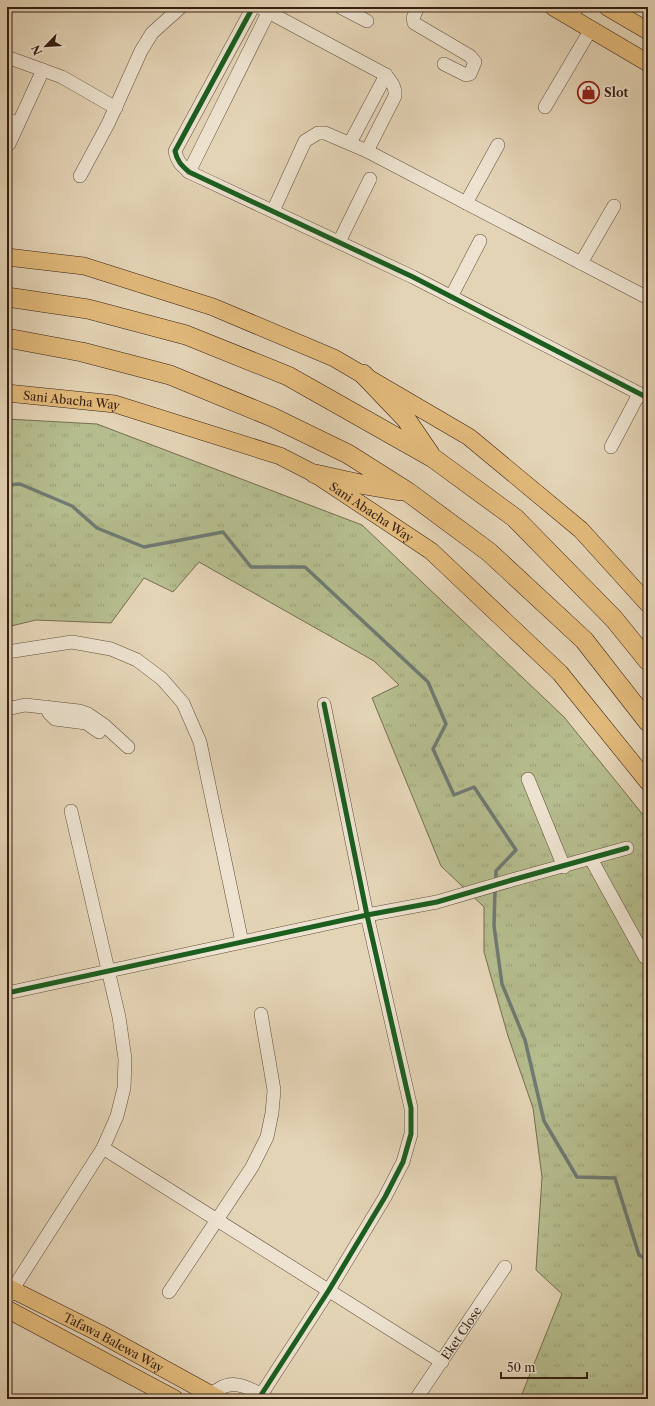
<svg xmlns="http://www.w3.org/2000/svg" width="655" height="1406" viewBox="0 0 655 1406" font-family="'Libre Caslon Text',serif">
	<defs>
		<pattern id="grass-tufts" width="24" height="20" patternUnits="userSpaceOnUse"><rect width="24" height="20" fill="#b5bc8d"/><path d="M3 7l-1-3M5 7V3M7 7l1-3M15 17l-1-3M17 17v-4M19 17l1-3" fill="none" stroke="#9ca179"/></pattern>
	</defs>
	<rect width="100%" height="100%" fill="#e4d4b6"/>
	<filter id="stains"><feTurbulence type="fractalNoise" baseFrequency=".005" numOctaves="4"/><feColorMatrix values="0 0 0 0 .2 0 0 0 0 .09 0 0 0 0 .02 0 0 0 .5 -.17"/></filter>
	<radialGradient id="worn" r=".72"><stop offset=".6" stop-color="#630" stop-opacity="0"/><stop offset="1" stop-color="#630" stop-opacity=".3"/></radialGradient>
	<!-- grass -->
	<path fill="url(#grass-tufts)" stroke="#766d4f" d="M7,419L97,424L362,525L564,717L648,821V1399H520L562,1294L536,1270L542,1177L533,1108L508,1036L484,952V907L441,866L372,698L399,685L374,661L199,562L173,592L144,578L111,623L36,620L7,627Z"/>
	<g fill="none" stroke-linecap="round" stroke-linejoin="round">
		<!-- stream -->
		<path stroke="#6f7a72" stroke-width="3.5" d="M7,485L20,484L72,506L97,528L144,547L223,532L251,567H305L428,682L446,724L433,749L454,795L474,787L516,850L496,871V882
			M495,888L494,926L502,984L525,1040L544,1121L577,1177L615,1178L639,1255L648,1260"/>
		<defs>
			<g id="minor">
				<path d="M253,7L175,151C177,161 181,165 189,172L413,277L648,398"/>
				<path d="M259,7L386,75C391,82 396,87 395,96L367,151"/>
				<path d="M340,7L367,21"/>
				<path d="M418,7L413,18L414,23L470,56L475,62L470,74L466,75L444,64"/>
				<path d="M571,18L577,7"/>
				<path d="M7,57L62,77L116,108"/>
				<path d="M545,107L591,29"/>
				<path d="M7,119L18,124"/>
				<path d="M350,143L386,75"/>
				<path d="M9,144L43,70"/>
				<path d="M189,172L271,7"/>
				<path d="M80,176L108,124L141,51L152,33L181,7"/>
				<path d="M466,203L498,145"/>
				<path d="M273,211L305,141L318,133H325L367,151L648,298"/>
				<path d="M339,242L370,179"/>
				<path d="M581,263L614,206"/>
				<path d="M451,297L480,241"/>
				<path d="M611,447L639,394"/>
				<path d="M7,652L72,642L111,649L137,660L162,679L183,703L200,742L242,942"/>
				<path d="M47,707L49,713L55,719L86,723L99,732"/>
				<path d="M7,709L25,705L79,711L88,714L104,725L128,747"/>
				<path d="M528,779L564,867"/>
				<path d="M591,859L645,957"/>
				<path d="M7,993L367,915L437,902L512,880L627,848"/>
				<path d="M103,1148L442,1362"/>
				<path d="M169,1292L252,1167L267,1137L272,1113L274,1090L261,1014"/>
				<path d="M7,1298L103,1148L117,1116L124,1088L125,1059L119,1017L71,811"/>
				<path d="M261,1395L329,1290L385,1197L403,1162L411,1134V1108L367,915L324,704"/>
				<path d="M207,1399C210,1394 213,1392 219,1389C236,1378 253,1390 268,1399"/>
				<path id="s1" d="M416,1399L505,1267"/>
			</g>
			<g id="major">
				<path d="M553,7L648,63"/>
				<path d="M607,7L648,31"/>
				<path d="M7,257L84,266L213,307L334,358L469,437L581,530L648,604"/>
				<path id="s2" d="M7,393L115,404L280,456L315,474L431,551L560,673L648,782"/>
				<path id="s3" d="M7,1287L99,1333L219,1399"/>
				<path d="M7,1309L175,1399"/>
			</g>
			<path id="highway" d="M7,297L88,309L186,335L288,376L433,458L515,518L614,619L648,661
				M7,338L82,352L170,375L272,417L348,454L408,492L489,552L584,640L648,722
				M363,374L406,419L430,454
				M315,474L365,485L400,491"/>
		</defs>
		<!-- minor casing -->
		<use href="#minor" stroke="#624c3a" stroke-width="14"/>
		<!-- major casing -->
		<use href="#major" stroke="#361e11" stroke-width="18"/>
		<!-- highway casing -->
		<use href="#highway" stroke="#361e11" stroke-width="20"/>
		<!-- minor -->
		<use href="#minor" stroke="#ede3d0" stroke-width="13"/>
		<!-- major -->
		<use href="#major" stroke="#e2ba7b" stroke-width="17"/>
		<!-- highway -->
		<use href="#highway" stroke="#e2ba7b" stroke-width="19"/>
		<defs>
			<path id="cycleway" d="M253,7L175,151C177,161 181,165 189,172L413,277L648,398
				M7,993L367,915L437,902L512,880L627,848
				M261,1395L329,1290L385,1197L403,1162L411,1134V1108L367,915L324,704"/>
		</defs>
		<!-- cycleway casing -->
		<use href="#cycleway" stroke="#ede3d0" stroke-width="8"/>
		<!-- cycleway -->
		<use href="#cycleway" stroke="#1b5e20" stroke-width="5"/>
	</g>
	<!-- icons -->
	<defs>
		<symbol id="shop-ring" viewBox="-11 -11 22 22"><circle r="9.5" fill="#ede3d0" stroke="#8f2418" stroke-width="1.5"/><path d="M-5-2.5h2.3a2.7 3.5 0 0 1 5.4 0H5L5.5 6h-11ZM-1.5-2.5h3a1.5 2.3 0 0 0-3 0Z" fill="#8f2418"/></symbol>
	</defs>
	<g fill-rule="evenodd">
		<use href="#shop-ring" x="576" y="80" width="25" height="25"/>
	</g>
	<g text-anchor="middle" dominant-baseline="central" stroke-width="3.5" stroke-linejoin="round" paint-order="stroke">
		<!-- poi labels -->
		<g font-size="12" font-weight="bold" fill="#361e11" stroke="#ede3d0" text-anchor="start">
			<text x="604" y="92">Slot</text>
		</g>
		<!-- street labels -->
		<g font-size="12" fill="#361e11" stroke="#ede3d0">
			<text stroke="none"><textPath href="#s2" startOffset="65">Sani Abacha Way</textPath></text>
			<text stroke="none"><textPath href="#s2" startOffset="389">Sani Abacha Way</textPath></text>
			<text stroke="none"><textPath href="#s1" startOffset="80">Eket Close</textPath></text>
			<text stroke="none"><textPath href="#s3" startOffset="120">Tafawa Balewa Way</textPath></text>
		</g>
	</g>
	<!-- margin -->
	<rect width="655" height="1406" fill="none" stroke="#e4d4b6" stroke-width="24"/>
	<rect x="8" y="8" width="639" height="1390" fill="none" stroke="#361e11" stroke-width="2"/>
	<rect x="12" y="12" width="631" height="1382" fill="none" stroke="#361e11"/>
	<!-- north arrow -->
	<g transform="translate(46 46) rotate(245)" stroke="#ede3d0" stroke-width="3" paint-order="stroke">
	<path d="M0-3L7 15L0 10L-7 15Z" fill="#361e11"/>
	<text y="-6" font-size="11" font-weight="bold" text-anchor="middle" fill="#361e11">N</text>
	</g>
	<!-- scale -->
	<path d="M501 1372v6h86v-6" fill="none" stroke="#361e11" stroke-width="2"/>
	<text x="507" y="1372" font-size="12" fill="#361e11" stroke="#ede3d0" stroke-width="3" paint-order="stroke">50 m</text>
	<rect width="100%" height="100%" filter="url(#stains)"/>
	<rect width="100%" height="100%" fill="url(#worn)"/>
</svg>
